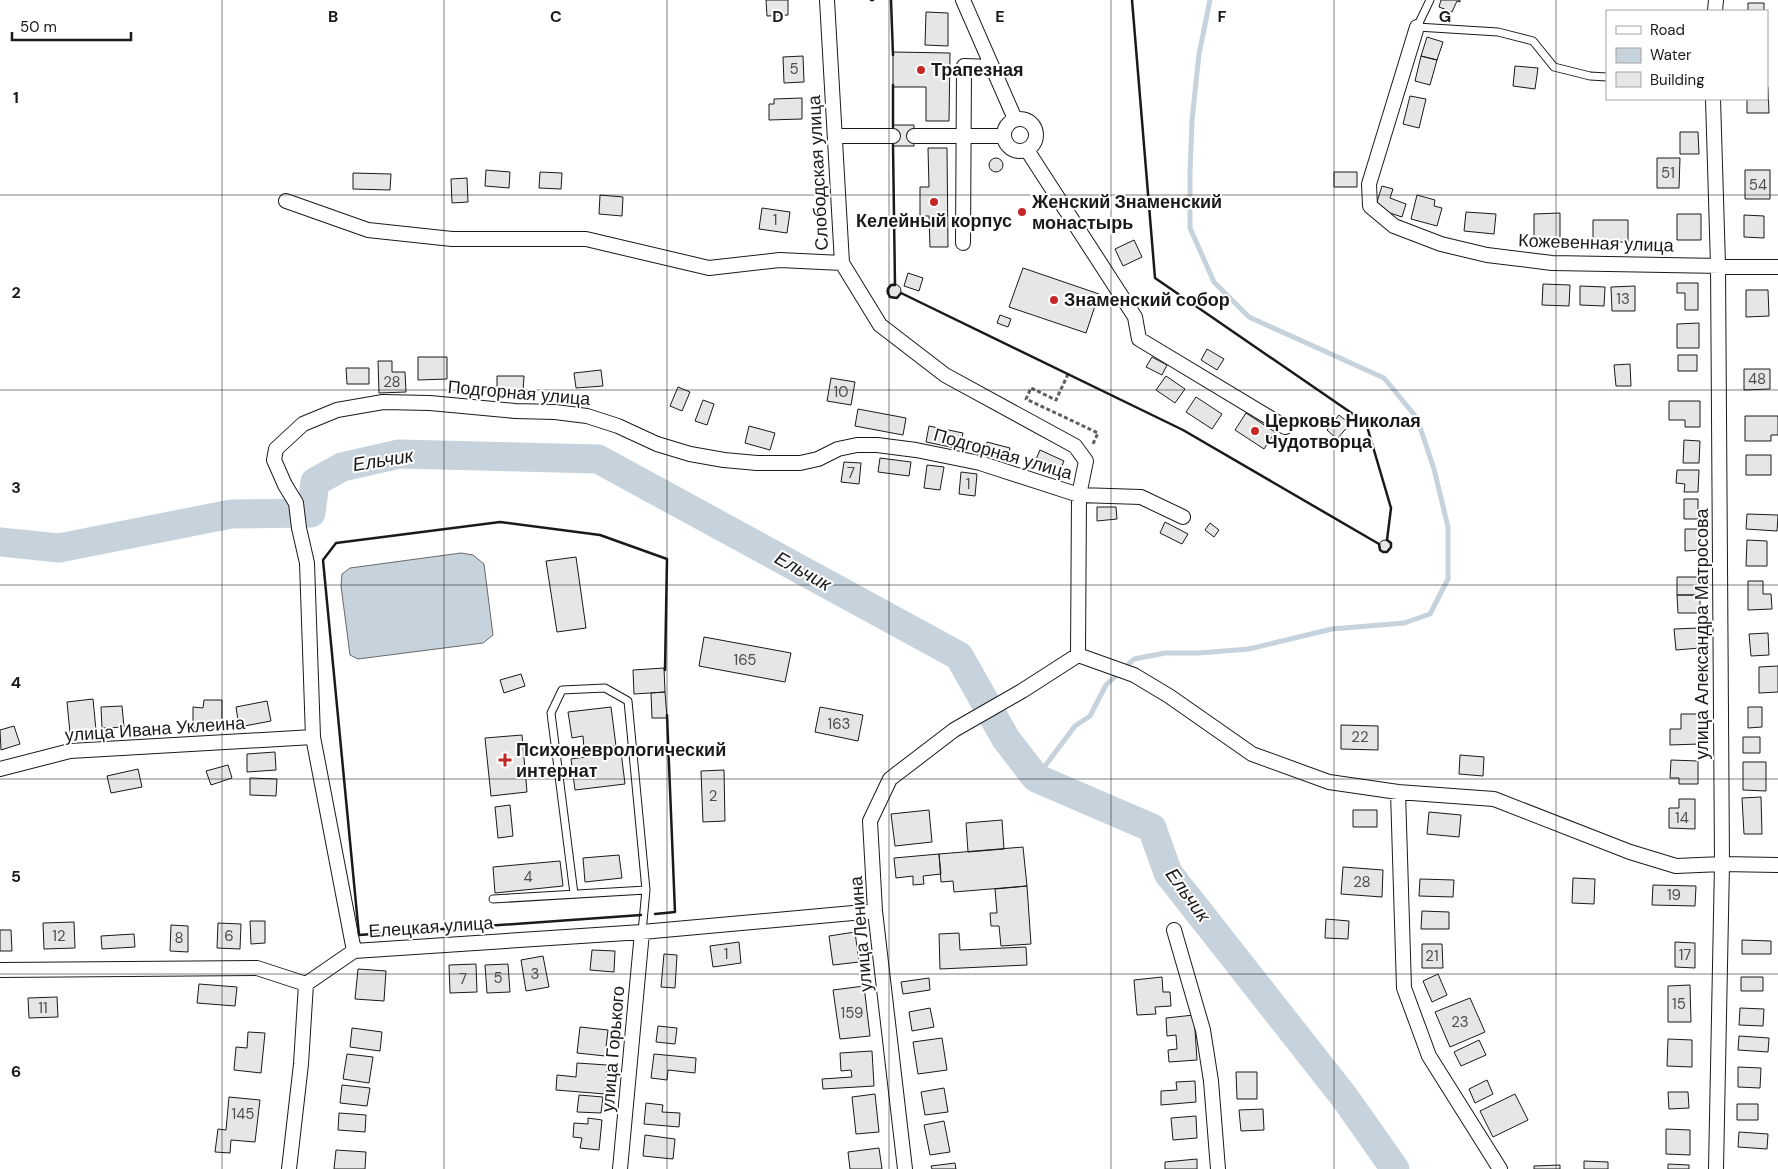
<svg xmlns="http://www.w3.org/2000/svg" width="1778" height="1169" viewBox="0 0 1778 1169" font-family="'DM Sans',sans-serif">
	<rect width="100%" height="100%" fill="#fff"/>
	<!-- water -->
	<path fill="#c6d2dc" stroke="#6a6a6a" d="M461,553L473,555L484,564L493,635L483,643L358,659L350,655L341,586L342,574L350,568Z"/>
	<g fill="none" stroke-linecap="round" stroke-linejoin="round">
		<!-- stream -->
		<path stroke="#c6d2dc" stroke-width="5" d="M1036,778L1075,726L1090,716L1106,685L1134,659L1165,653H1199L1249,649L1332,629L1404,623L1430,614L1448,579V527L1434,469L1417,418L1384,378L1249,317L1214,282L1190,228V173L1192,120L1199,54L1210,0"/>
		<!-- river -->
		<path stroke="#c6d2dc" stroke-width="29" d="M0,542L59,548L231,514L311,513L315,482L342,467L399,454L598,459L959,656L1006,739L1036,778L1152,828L1168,873L1345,1098L1395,1169"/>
	</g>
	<!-- building -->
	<path fill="#e6e6e6" stroke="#1a1a1a" d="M766,0H788V15L767,16Z
		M1441,0H1460V2L1457,1L1452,12L1439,7Z
		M1748,3H1764V11H1748Z
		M926,12L948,13V46L925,45Z
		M1427,37L1443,42L1437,60L1421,56Z
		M893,52L950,53L949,121H926V87H893Z
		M803,56L804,82L784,83L783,57Z
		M1421,56L1437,60L1430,85L1415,81Z
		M1515,66L1538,68L1535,89L1513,86Z
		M1768,87L1769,113H1747V99H1767V88Z
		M1410,96L1426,99L1419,128L1403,124Z
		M802,98V119L769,120V104H774V99Z
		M893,125H914V146H893Z
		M1680,132H1698L1699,154H1680Z
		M928,148H947L948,247H930L929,216H920V187H929Z
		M1657,158H1680L1679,188H1657Z
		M989 165a7 7 0 1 1 14 0a7 7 0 1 1-14 0Z
		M486,170L510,172L509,188L485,186Z
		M1745,170H1770V199H1745Z
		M540,172L562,173L561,189L539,188Z
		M1334,172H1357V187H1334Z
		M353,173L391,174L390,190L353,189Z
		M467,178L468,202L452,203L451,179Z
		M1382,186L1393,189L1390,198L1406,204L1402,217L1375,208Z
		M600,195L623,197L622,216L599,214Z
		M1417,195L1435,200L1434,206L1442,208L1437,226L1411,219Z
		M762,208L790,212L787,233L759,229Z
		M1466,212L1496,214L1494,234L1464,231Z
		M1560,213V239H1534V214Z
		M1677,214H1701V240H1677Z
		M1744,215L1764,216V238L1744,237Z
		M1593,220H1628V242H1593Z
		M1134,240L1142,257L1123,266L1115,249Z
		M1023,268L1099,294L1086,333L1009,307Z
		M908,273L923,278L919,291L904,286Z
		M1677,283H1698V310H1685V293H1677Z
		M1543,284L1570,285L1569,306L1542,305Z
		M887 291a7 7 0 1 1 14 0a7 7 0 1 1-14 0Z
		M1580,286L1605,287L1604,306L1580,305Z
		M1635,286V311H1612L1611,287Z
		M1746,290H1768L1769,316L1746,317Z
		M1000,315L1011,319L1008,327L997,323Z
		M1699,323V348H1677V324Z
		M1207,349L1224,359L1217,370L1201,360Z
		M1678,355H1697V371H1678Z
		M418,357H447V379L418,380Z
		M1152,357L1167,365L1162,375L1146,367Z
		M378,361H392V372H405L406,392L379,393Z
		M1630,364L1631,386H1616L1614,365Z
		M346,368H369V384H347Z
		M1744,369H1770V389L1744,390Z
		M601,370L603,386L576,388L574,373Z
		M497,376H524L523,392H497Z
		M1166,376L1185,389L1175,403L1156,390Z
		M831,378L855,382L851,405L827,401Z
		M678,387L690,392L682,411L670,406Z
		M1196,397L1222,414L1212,429L1186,412Z
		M703,400L714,404L707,425L695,421Z
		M1669,401H1700V427H1685V420H1669Z
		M858,409L906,418L903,435L855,426Z
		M1246,413L1275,432L1264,449L1235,430Z
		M1339,415L1350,424L1337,439L1327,430Z
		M1745,416H1778V435H1771V441H1745Z
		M749,426L775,433L770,450L745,443Z
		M929,426L963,433L960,449L926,442Z
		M1684,440L1700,441L1699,463H1683Z
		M987,442L1010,448L1007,460L984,453Z
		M1040,450L1064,461L1058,475L1034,464Z
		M1746,455H1771V475H1746Z
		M880,458L911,462L909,476L878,472Z
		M844,462L861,463L859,484L841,482Z
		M927,465L944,467L940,490L924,488Z
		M1677,470H1699L1698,492H1684L1685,484L1676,483Z
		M961,472L977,474L975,496L959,494Z
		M1684,499H1698V519H1684Z
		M1097,507H1116L1117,519L1097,521Z
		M1747,514L1778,515L1777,531L1746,529Z
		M1165,522L1188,534L1182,544L1160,533Z
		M1210,523L1219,530L1214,537L1205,530Z
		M1685,529H1700L1701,550L1685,551Z
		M1379 546a6 6 0 1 1 12 0a6 6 0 1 1-12 0Z
		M1747,540L1767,541V566H1746Z
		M576,557L586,628L557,632L546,561Z
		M1677,577H1700V595H1677Z
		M1748,581H1763V594H1771L1772,609L1748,610Z
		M1677,595H1700V613H1678Z
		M1699,628L1700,648L1676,650L1674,629Z
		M1768,633L1769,655L1751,656L1749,634Z
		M704,637L791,653L785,682L699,666Z
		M1778,666V692L1759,693V667Z
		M664,668L665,692L634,694L633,670Z
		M521,674L525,686L504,693L500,680Z
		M665,692L667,718H652L651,693Z
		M93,699L96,730L70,733L67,702Z
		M204,700H222V727H193V707L203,708Z
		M267,701L271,721L239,727L236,707Z
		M122,706L124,727L102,728L101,707Z
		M611,707L616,746L584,749L583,736L572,738L568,712Z
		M820,707L863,715L858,741L815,732Z
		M1748,707H1762V727L1748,728Z
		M1681,714H1699V744L1670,745V729H1681Z
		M1341,725L1378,726V750L1341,749Z
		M14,726L20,744L1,750L0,730Z
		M522,735L527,792L491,796L485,738Z
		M1743,737H1760V753H1743Z
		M275,752L276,770L247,772V754Z
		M621,752L625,784L575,790L571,759Z
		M1460,755L1484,757L1483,776L1459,774Z
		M1671,760L1698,761V784H1679V778H1670Z
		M1743,762H1766V791L1743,790Z
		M228,765L232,778L211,785L206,771Z
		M138,769L142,787L111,793L107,776Z
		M724,770L725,821L703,822L701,771Z
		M250,778L277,779L276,796L250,795Z
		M1761,797L1762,834H1744L1742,798Z
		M1679,799H1695V829L1669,828V808H1679Z
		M510,805L513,836L498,838L495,807Z
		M929,810L932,842L895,846L891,814Z
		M1353,810H1377V827H1353Z
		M1429,812L1461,815L1459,837L1427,834Z
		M1002,820L1004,849L968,852L966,823Z
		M1023,847L1027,886L954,892L953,881L941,882L939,854Z
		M939,854L941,874L923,876L924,884L913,885V876L896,878L894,858Z
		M619,855L622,878L585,882L583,858Z
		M560,861L563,886L495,893L493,867Z
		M1343,867L1383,870L1382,897L1341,894Z
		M1573,878L1595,879L1594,904L1572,903Z
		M1420,879L1454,880L1453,897L1419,896Z
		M1653,885L1696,886L1695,906L1652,905Z
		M1027,886L1031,944L1001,946L999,926H991L990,913H997L995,889Z
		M1422,911L1449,912V929H1421Z
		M1326,919L1349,921L1348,939L1325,938Z
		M250,921H265V943L251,944Z
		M74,922L75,948L44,949L43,923Z
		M218,923L241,924L240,949L217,948Z
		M171,925L188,926V952L170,951Z
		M0,930H11L12,951H0Z
		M855,932L859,962L833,965L829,936Z
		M959,933L960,950L1026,947L1027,965L940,969L939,934Z
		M134,934L135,947L102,949L101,936Z
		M1742,940L1771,941V954H1742Z
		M739,942L741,963L713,967L710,946Z
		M1675,942L1695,943V968L1675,967Z
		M1422,944H1442L1443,968H1422Z
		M592,950L615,951L614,972L590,970Z
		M664,954L677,955L675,988L661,987Z
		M543,956L549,987L526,991L521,960Z
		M476,964L477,992L450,993L449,965Z
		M508,964L510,992L487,993L485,965Z
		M358,969L386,971L384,1001L355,999Z
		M1438,974L1447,995L1432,1002L1423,981Z
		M1162,977L1163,992H1170L1171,1006L1155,1007L1156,1014L1137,1015L1134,980Z
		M1741,977H1763V991H1741Z
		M929,978L930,990L903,994L901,982Z
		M199,984L237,987L235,1006L197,1003Z
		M1690,985L1691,1022H1668V986Z
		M864,986L870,1036L840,1039L833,990Z
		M57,997L58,1017L29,1018L28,998Z
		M1470,998L1485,1032L1450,1047L1435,1012Z
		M930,1008L934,1027L912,1031L909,1012Z
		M1740,1008L1764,1009L1763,1026L1739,1025Z
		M1194,1015L1197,1060L1169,1062L1168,1050L1177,1049L1176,1035L1167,1036L1166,1018Z
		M658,1026L677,1028L675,1044L656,1042Z
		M580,1027L608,1030L605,1056L577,1053Z
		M352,1028L382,1032L380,1051L350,1047Z
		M248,1032L265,1033L261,1073L234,1070L236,1047L247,1048Z
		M1739,1036L1769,1038L1768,1052L1738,1050Z
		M942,1038L947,1070L918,1074L913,1042Z
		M1668,1039L1692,1040V1067L1667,1066Z
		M1479,1040L1486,1055L1461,1066L1454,1052Z
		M872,1051L874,1086L823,1089L822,1079L852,1077L851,1070L841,1071L840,1053Z
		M347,1054L373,1057L369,1083L343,1079Z
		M654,1054L696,1058L695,1073L668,1070L667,1080L651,1078Z
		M577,1063L607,1065L605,1094L556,1090L557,1075L576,1077Z
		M1738,1067L1761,1068L1760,1088L1738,1087Z
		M1236,1072H1257V1099H1237Z
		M1487,1080L1493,1094L1475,1103L1469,1089Z
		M1195,1081L1196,1102L1161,1105V1091L1177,1090L1176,1082Z
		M342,1085L370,1088L367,1106L340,1103Z
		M944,1088L948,1112L925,1115L921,1092Z
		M1668,1092H1688L1689,1108L1669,1109Z
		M875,1094L879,1132L856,1134L852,1097Z
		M1515,1094L1528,1120L1493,1137L1480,1111Z
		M579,1095L603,1097L601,1113L577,1112Z
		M229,1097L260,1100L255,1142L231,1140L230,1153L215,1152L218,1129L226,1130Z
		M646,1103L663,1105L662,1112L680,1113L679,1127L644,1124Z
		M1737,1104H1758V1120H1737Z
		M1263,1109L1264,1130L1241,1131L1239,1110Z
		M339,1113L366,1115L365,1132L338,1130Z
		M1196,1116L1197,1138L1173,1140L1171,1118Z
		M588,1118L602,1120L599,1150L580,1148L582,1138L573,1137L574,1123L588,1124Z
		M944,1121L950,1152L930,1155L924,1125Z
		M1666,1129L1690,1130V1155L1666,1154Z
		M1739,1132L1768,1134L1767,1149L1738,1147Z
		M645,1135L675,1139L673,1159L643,1156Z
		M879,1148L882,1169H850L848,1152Z
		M336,1150L366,1152L365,1169H334Z
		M1197,1159V1169H1165V1162Z
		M1584,1161L1608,1162V1169H1584Z
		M955,1163L956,1169H932L931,1166Z
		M1668,1164L1689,1165V1169H1668Z
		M1560,1165V1169H1534V1166Z"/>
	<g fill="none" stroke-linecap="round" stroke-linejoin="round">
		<defs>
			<path id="lane" d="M1430,0L1417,27L1498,32L1533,41L1554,67L1590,76L1607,77
				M574,894L551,713L562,690L605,688L628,701L646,890L642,932
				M493,899L646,890"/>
			<path id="street" d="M827,0L842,263L880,325L945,375L1075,446L1086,461L1079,495L1078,655L1022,691L954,730L890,779L870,821L875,911L905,1169
				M963,0L1015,119
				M1715,11L1716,0
				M1417,27L1369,184L1370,206L1394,226L1441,244L1487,255L1552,263L1778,267
				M1713,99L1718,265L1722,864L1716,1169
				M1004 135a16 16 0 1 1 32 0a16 16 0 1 1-32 0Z
				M835,136H893
				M914,136H1003
				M1027,150L1135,317L1139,339L1285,427
				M286,201L368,230L452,239H586L709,268L780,260L842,263
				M963,243L964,66L992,67
				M1078,655L1134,675L1169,696L1252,754L1329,782L1398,792L1494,799L1630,852L1676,866L1722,864L1778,865
				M0,769L70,751L313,737
				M1398,792L1404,988L1429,1056L1500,1169
				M1174,930L1203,1030L1211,1081L1218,1169
				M354,951L313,737L307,563L299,528L296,503L285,485L274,460L276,449L303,424L337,410L383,402L430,403L515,411L555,412L587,416L618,426L657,444L690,454L724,460L757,463H800L818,459L838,449L857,445H877L916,450L980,463L1079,495L1141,497L1183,517
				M0,970L257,968L306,984L354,951L642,932L875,911
				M289,1169L301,1064L306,984
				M620,1169L642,932"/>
		</defs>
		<!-- lane casing -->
		<use href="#lane" stroke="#1a1a1a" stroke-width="9"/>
		<!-- street casing -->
		<use href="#street" stroke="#1a1a1a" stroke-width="16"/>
		<!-- path -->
		<path stroke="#5f5f5f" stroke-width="3" stroke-dasharray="4 2.5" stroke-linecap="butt" d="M1068,374L1056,400L1031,388L1026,399L1098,433L1092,446"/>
		<!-- lane -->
		<use href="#lane" stroke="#fff" stroke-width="7"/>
		<!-- street -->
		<use href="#street" stroke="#fff" stroke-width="14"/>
		<!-- wall -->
		<path stroke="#1a1a1a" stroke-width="2.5" d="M871,0H873
			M891,0L893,55
			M893,127V85
			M893,145L895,285H891L888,289V293L890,297L897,298L901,293L1183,430L1379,544L1380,550L1383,552H1387L1391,547V543L1387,540L1391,508L1366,423L1155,278L1132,0
			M655,914L675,912L667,715
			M641,915L359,935L323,560L336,543L500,522L600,535L667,559L665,670"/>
	</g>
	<!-- grid -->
	<path fill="none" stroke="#1a1a1a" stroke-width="1" stroke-opacity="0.55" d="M222,0V1169M444,0V1169M667,0V1169M889,0V1169M1111,0V1169M1334,0V1169M1556,0V1169M0,195H1778M0,390H1778M0,585H1778M0,779H1778M0,974H1778"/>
	<!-- markers -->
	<g fill="#c62828" stroke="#fff" stroke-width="2">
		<circle cx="921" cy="70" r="5"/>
		<circle cx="934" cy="202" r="5"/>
		<circle cx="1022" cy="212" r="5"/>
		<circle cx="1054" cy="300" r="5"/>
		<circle cx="1255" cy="431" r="5"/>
		<path d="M502.5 752.5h5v5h5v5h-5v5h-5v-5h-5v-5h5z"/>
	</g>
	<g text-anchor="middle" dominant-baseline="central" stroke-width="4" stroke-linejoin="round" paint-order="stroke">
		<!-- number labels -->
		<g font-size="15" fill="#4d4d4d">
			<text x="794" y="69">5</text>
			<text x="1668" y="173">51</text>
			<text x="1758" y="185">54</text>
			<text x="775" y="220">1</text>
			<text x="1623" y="299">13</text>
			<text x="1757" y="379">48</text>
			<text x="392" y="382">28</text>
			<text x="841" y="392">10</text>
			<text x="851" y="473">7</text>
			<text x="968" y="484">1</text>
			<text x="745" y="660">165</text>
			<text x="839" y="724">163</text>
			<text x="1360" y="737">22</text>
			<text x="713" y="796">2</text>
			<text x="1682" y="818">14</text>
			<text x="528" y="877">4</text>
			<text x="1362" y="882">28</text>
			<text x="1674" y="895">19</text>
			<text x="59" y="936">12</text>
			<text x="229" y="936">6</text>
			<text x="179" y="938">8</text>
			<text x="726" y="954">1</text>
			<text x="1685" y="955">17</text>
			<text x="1432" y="956">21</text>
			<text x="535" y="974">3</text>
			<text x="498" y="978">5</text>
			<text x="463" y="979">7</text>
			<text x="1679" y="1004">15</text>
			<text x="43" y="1008">11</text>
			<text x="852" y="1013">159</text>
			<text x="1460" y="1022">23</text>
			<text x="243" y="1114">145</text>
		</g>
		<!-- poi labels -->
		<g font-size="18" font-weight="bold" fill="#1a1a1a" stroke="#fff" text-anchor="start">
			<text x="931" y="70">Трапезная</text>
			<text x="1032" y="202">Женский Знаменский<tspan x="1032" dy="21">монастырь</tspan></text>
			<text x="934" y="221" text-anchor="middle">Келейный корпус</text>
			<text x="1064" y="300">Знаменский собор</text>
			<text x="1265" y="421">Церковь Николая<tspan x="1265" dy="21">Чудотворца</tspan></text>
			<text x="516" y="750">Психоневрологический<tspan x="516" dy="21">интернат</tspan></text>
		</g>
		<!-- street labels -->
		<g font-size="18" fill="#1a1a1a" stroke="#fff">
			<text transform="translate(818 173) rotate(-93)">Слободская улица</text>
			<text transform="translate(1596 243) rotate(2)">Кожевенная улица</text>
			<text transform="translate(519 393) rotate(5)">Подгорная улица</text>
			<text transform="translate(1003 454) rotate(16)">Подгорная улица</text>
			<text transform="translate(1702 634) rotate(-90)">улица Александра Матросова</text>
			<text transform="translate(155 729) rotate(-4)">улица Ивана Уклеина</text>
			<text transform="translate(431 927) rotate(-4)">Елецкая улица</text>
			<text transform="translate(861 934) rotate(-95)">улица Ленина</text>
			<text transform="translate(613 1049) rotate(-85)">улица Горького</text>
		</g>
		<!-- water labels -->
		<g font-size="19" font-style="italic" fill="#1a1a1a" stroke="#fff">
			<text transform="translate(383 460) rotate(-9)">Ельчик</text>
			<text transform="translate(803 571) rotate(29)">Ельчик</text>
			<text transform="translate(1188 895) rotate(54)">Ельчик</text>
		</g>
	</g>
	<g font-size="16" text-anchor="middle" font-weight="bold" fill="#1a1a1a" stroke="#fff" stroke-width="4" stroke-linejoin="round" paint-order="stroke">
		<text x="333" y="22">B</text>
		<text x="556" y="22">C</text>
		<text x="778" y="22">D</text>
		<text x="1000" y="22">E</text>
		<text x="1222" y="22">F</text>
		<text x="1445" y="22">G</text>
		<text x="16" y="103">1</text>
		<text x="16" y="298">2</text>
		<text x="16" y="493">3</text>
		<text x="16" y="688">4</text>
		<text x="16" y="882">5</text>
		<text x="16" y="1077">6</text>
	</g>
	<!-- legend -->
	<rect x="1606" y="10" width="162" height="90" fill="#ffffff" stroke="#a3a3a3"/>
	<rect x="1616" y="26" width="25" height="8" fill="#ffffff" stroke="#a3a3a3"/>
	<text x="1650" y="35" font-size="15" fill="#1a1a1a">Road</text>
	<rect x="1616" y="48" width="25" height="15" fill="#c6d2dc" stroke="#a3a3a3"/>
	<text x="1650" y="60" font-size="15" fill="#1a1a1a">Water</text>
	<rect x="1616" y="72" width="25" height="15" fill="#e6e6e6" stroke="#a3a3a3"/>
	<text x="1650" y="85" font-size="15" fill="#1a1a1a">Building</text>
	<!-- scale -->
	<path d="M12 32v8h119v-8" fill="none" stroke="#1a1a1a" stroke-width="2.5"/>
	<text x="20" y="32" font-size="15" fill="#1a1a1a" stroke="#ffffff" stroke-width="4" paint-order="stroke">50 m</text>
</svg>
